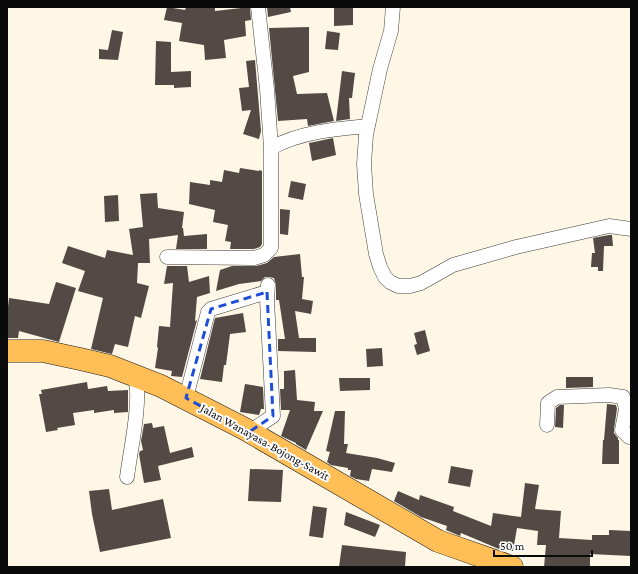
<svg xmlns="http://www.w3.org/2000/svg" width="638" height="574" viewBox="0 0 638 574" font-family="'Crimson Pro',serif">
	<rect width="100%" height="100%" fill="#fff7e6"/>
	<!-- building -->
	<path fill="#534945" d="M167,7L185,10L186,7L215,8V11L250,7L251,20L245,21L246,36L224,40L226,58L205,60L204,45L179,41L182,23L164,20Z
		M267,7H290L291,12L268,17Z
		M334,7H353V25L334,26Z
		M309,27V72L293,76L297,94L327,93L334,121L308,126L307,119L278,121L269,28Z
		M112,30L123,32L118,60L99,59V49L108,50Z
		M327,31L340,33L338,50L325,49Z
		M156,41L171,42V72L191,71V87L174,88V85H155Z
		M255,60L261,131L259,139L243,134L251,110L242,111L239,88L249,87L246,61Z
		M342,71L355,73L352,98H349L350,119L336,121Z
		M333,138L336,155L312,161L309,143Z
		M240,168L259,171V170L262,171V244L260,247L254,249H230L231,242L225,241L228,225L213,222L215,210L189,204L190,182L210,185V180L222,182L224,170L239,173Z
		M291,181L306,184L303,200L288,197Z
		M157,193L158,208L184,212L182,228H183L184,236L207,234V249H176L178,235L149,239L150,263H138L137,283L149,286L141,318L135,316L128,347L115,344L112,354L91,349L103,298L78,291L85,271L62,263L68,246L105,258L107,250L133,255L129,229L143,227L140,194Z
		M118,195L119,221L105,222L104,196Z
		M280,209L290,210L288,235L280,234Z
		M609,235H612L613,246H604L603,271H598V267H591L592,253H595L593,238Z
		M300,254L302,277H304L302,299L313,301L311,314L295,311L299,338H316V352L278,351V339H285L279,300H276V285L274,278L269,277H265L261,281L239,284L216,291L220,270L232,266H256L267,263L274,257Z
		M167,266H187L189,282L209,276L210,293L197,297L195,321L197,320L182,377L171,376L172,371L155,368L158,348L157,347L159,326L170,327L173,283L164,284Z
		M56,282L76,288L59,342L19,331L18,338H7V315L9,298L49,304Z
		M243,313L246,332L230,334L226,365H224L222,382L200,379L215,318Z
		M425,330L430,351L417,355L414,345L417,344L414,333Z
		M382,348L383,366L367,367L366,349Z
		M295,370L297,400L315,402L314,411H323L306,450L296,444V443L281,436L290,410H281L280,389H284V371Z
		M566,377H593V387L566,388Z
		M339,378H370V390L340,391Z
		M87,382L88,389L107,386L108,391L128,390V412L114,413V410L94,413V410L73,413L75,425L57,428L58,430L46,432L39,394H42L41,390Z
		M245,384L263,387L264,409H261L259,415L240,412Z
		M607,404L616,405L617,409L614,429V433L618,438V440H619V464H602L603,440H604Z
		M560,405H564L563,428L555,427L556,408Z
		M335,411H345L344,444H348L346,453L377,458L395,463L392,472L372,469L369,481L356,479L350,476L351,470H348V468L331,465L327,462L330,452L326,451Z
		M152,423L153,428L164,426L170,453L192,447L194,457L158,466L161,480L144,483L139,454L140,451L143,450L141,441L144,424Z
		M451,466L473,470L470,487L448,483Z
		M250,469L283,470L281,502L248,501Z
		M525,483L539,485L535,509L561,511L559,538L592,540V535H609V530L631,531V556L590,554V567H544L546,545H537L538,531L517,528L513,551L499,549L461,533L460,536L446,530L447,526L421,517L394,501L398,491L419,500L420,495L454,507L453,511L491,526L493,513L521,517Z
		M109,489L112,510L163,499L171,538L100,552L92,514L89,491Z
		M313,506L327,508L323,538L309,536Z
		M346,512L380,525L375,537L344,525Z
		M342,545L406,552L405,567H339Z"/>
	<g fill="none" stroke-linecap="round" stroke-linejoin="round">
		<defs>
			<path id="minor" d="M258,7L267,89L271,148
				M393,7L391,31L380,69L366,135L364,164L366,194L376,254L380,267L385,277L390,282L398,286H410L421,283L453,265L516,247L609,226L631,229
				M167,257L254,258L264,255L271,248V148C300,132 335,129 368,126
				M186,398L208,312L211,309L267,292
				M547,425L548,403L557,397L609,395L623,397L626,409L622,430L629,437H631
				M249,432L273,416L267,300L268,285
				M127,477C130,452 142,400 135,377"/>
			<path id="primary" d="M7,351H43L80,359L110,366L161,386L243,428L438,541L512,567"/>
		</defs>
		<!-- minor casing -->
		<use href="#minor" stroke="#3d3d3d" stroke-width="15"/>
		<!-- primary casing -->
		<use href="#primary" stroke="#1b1b1b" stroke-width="23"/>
		<!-- minor -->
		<use href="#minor" stroke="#fff" stroke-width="14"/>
		<!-- primary -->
		<use href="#primary" stroke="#ffbe56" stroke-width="22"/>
	</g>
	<!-- marked area -->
	<path fill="none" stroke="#1d4ed8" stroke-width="3" stroke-dasharray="8 5" stroke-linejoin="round" d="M267,292L273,416L249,432L186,398L211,309Z"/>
	<g text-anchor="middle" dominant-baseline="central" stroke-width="4" stroke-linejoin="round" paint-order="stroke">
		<!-- street labels -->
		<g font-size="12" fill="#0a0a0a" stroke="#fff">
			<text transform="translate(265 442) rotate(29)">Jalan Wanayasa-Bojong-Sawit</text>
		</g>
	</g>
	<!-- border -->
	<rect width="638" height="574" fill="none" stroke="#0a0a0a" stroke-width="16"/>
	<!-- scale -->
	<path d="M494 550v6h98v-6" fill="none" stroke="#0a0a0a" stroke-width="2"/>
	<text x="500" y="550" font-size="12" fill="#0a0a0a" stroke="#ffffff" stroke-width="3" paint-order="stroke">50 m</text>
</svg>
